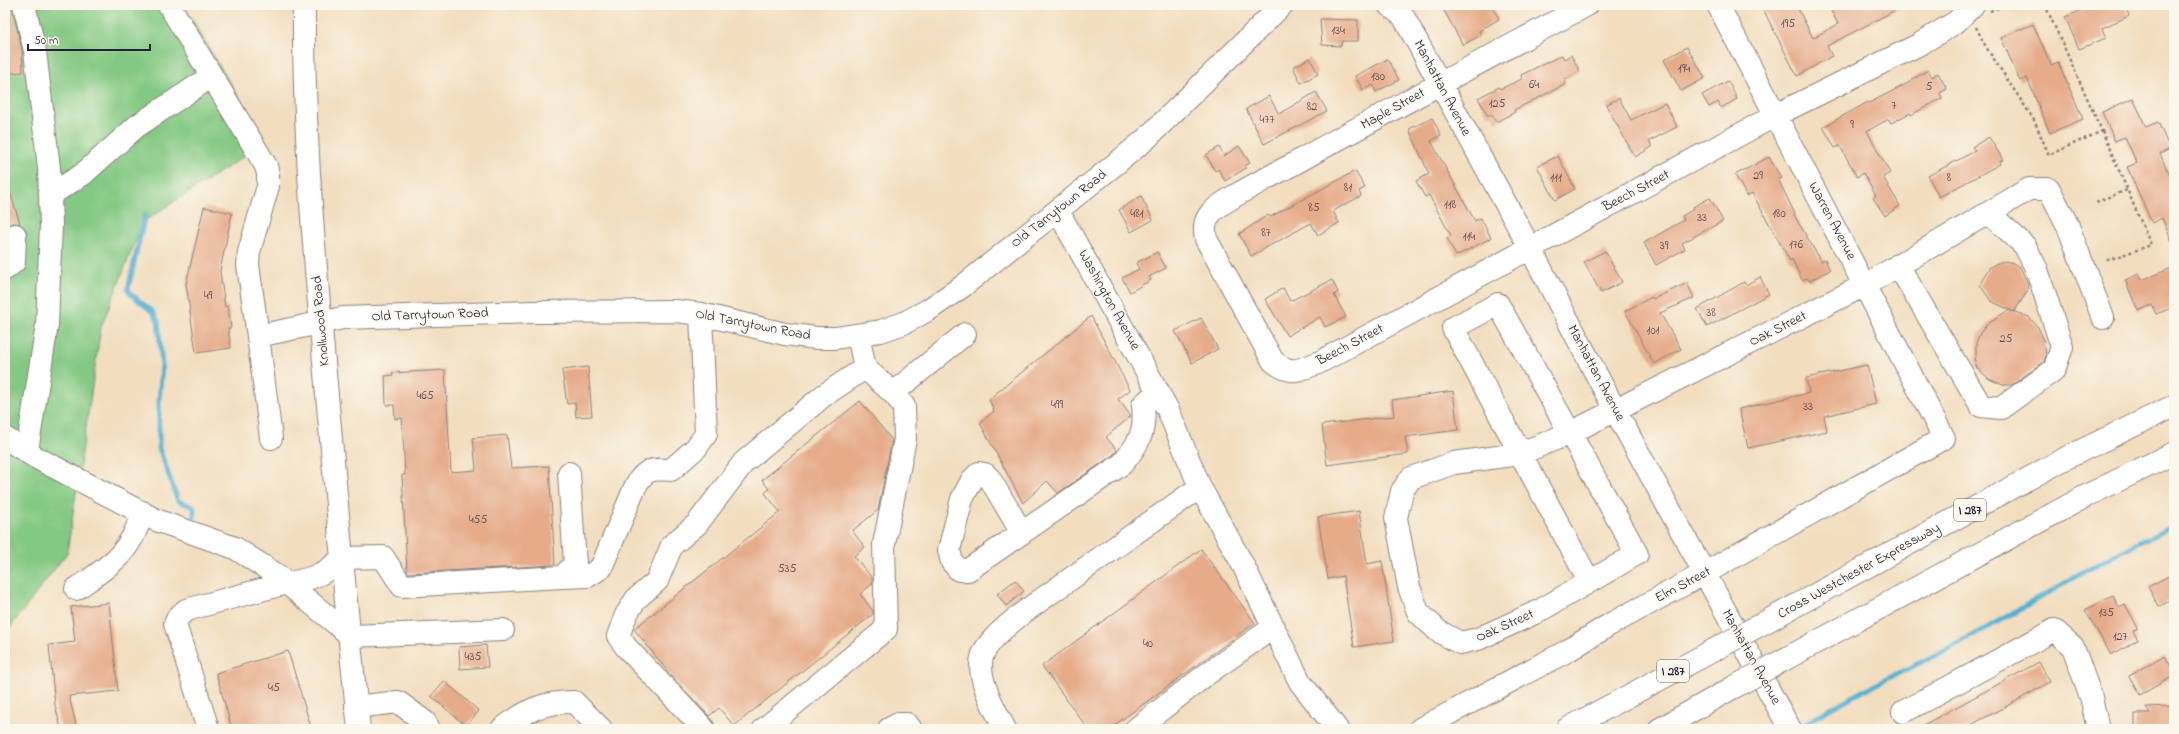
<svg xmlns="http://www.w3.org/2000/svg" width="2179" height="734" viewBox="0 0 2179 734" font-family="'Indie Flower',sans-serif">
	<rect width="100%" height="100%" fill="#fbf7ec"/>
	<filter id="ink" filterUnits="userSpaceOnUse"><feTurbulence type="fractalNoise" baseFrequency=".025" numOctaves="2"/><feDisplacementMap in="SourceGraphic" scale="8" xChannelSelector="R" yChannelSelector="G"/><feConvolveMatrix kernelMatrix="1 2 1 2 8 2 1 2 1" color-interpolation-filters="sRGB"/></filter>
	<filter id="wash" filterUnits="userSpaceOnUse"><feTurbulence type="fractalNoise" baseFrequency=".012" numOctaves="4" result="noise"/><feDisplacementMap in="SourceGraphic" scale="16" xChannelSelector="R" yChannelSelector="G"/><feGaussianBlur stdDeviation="0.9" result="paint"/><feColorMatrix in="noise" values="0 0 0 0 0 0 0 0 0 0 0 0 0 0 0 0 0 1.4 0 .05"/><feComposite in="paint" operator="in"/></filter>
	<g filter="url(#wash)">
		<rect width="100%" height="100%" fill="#f2debf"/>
		<!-- green -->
		<path fill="#84c983" stroke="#53765f" d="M5,5H183L266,142L143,222L101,327L67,553L5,634Z"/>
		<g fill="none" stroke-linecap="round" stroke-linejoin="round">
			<!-- stream -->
			<path stroke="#55b1d3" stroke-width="5" d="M145,215L128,289L132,295L153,312L158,321L162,366L159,401V448L178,501L194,507V517
				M1803,725C1853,693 1908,670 1961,642C2032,604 2100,559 2174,526"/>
		</g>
		<g id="blocks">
			<!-- building -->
			<path fill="#e6ac8a" d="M5,5H12L22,50L23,72L5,74Z
				M1441,5H1491L1499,19L1479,31L1481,35L1463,45Z
				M1761,5H1796L1813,38L1838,24L1830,9L1838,5H1905L1827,46L1832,56L1797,76Z
				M2094,5H2125L2129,16L2102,28L2106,38L2079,49L2065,17Z
				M1320,19L1358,20V41H1342L1341,46L1322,45Z
				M2033,24L2051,65L2058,62L2083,119L2050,133L2027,78L2020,81L2001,38Z
				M1687,47L1705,78L1681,91L1664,60Z
				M1562,55L1564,59L1571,55L1580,71L1564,80L1566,84L1514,110L1515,112L1496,122L1491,114L1488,116L1478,98L1499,87L1500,89L1522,79L1521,75Z
				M1310,58L1318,74L1301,83L1293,67Z
				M1388,59L1399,80L1376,92L1373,85L1363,90L1355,76Z
				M1928,70L1932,77L1938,73L1947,89L1940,93L1942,98L1911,115L1910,113L1891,123L1889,119L1867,131L1890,173L1883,177L1900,206L1885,216L1873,198L1876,196L1863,173L1857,177L1840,146L1835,148L1823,127L1868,102L1869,103L1912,81L1911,80Z
				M1728,81L1737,99L1721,108L1718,102L1709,107L1702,95Z
				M1316,92L1327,111L1264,144L1246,109L1269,96L1279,114Z
				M1619,98L1631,120L1665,103L1677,127L1649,141L1652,147L1635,157L1606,105Z
				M2133,98L2146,127L2158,122L2170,149L2160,154L2174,185V247L2162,218L2152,223L2127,167L2137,163L2125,137L2115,141L2102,112Z
				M1432,118L1441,135L1431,141L1433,145L1475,221L1481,218L1491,238L1456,256L1447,238L1451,236L1429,195L1425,197L1416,181L1429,174L1409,129Z
				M1989,137L2003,160L1999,162L2000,164L1939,197L1928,176L1975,151L1972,147Z
				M1239,146L1250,163L1245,166L1246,168L1225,181L1218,169L1215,171L1206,155L1219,147L1224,156Z
				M1558,156L1575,189L1555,200L1537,166Z
				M1769,157L1781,178L1778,179L1795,214L1794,215L1821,261L1825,259L1830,270L1809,281L1807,278L1802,280L1792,259L1790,261L1752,193L1747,196L1735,175Z
				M1355,171L1365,188L1359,191L1361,196L1333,211L1339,223L1318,235L1311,223L1251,256L1239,234L1268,215L1270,217Z
				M8,185L20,224H10L5,228V186Z
				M1141,196L1153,220L1131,232L1119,210Z
				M1710,198L1723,221L1682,243L1685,249L1656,265L1644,243L1684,220L1682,216L1694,209L1693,207Z
				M204,207L232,213L220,271L225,307L228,306L231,328H228L231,348L196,353L186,284Z
				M1605,251L1622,282L1601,293L1584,262Z
				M1157,252L1166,268L1149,277L1151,280L1130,292L1122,278L1139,269L1136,263Z
				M2004,261L2014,263L2020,267L2028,284L2027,292L2014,312L1991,301L1980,285L1984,276L1989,268L1995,264Z
				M2174,267V307L2156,314L2152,305L2138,311L2125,280L2139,274L2142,280Z
				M1760,277L1769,294L1707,327L1697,309L1744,282L1746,285Z
				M1332,280L1338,292L1334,295L1346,317L1325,327L1320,317L1287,336L1265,299L1283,288L1290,301Z
				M1687,283L1694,298L1660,313L1681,349L1654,364L1625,311L1652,297L1653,299Z
				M2009,310L2029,317L2038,327L2044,340L2046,356L2044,362L2012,385H2003L1989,379L1977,368L1974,358L1976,357V343L1980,333L1989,322Z
				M1091,316L1130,390L1118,399L1131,416L1106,437L1117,450L1113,455L1058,493L1047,481L1023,503L980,423L994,411L989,399Z
				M1201,318L1218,349L1192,363L1175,331Z
				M1867,365L1876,404L1824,416L1827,431L1748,448L1739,409L1809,393L1806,378Z
				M588,367L592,416L576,417L575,403L567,404L562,370Z
				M445,370L451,472L476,470L473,438L507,435L511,468L549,466L555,565L408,573L407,571L402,475H405L402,418L395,419L394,405H386L385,376L393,375L392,373Z
				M1453,391L1458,430L1405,437L1408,454L1327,465L1322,425L1394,416L1392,400Z
				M860,401L892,440L878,510L852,531L865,547L854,556L872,578V584L860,594L873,611V614L734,726L719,708L709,716L674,679L634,629L780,512L765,493L769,489L762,480Z
				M1359,511L1367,564L1382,561L1394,641L1354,647L1343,576L1328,579L1318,517Z
				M1201,549L1255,623L1109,729H1088L1042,666Z
				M2174,573V598L2159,607L2148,587Z
				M1015,580L1024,591L1006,606L997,594Z
				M2113,596L2119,607L2125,604L2138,628L2133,631L2138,640L2111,655L2085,610Z
				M109,603L118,691L69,696L77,729H61L55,705L49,645L75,642L71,607Z
				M486,645L488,667L460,669L459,647Z
				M288,651L310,724L292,729H232L216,673Z
				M2165,656L2174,672V676L2140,695L2129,676Z
				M2039,662L2050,682L2018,700L1963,729H1916Z
				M444,681L479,711L466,726L431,696Z
				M2173,706V729H2135V714H2150L2146,707Z"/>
		</g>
	</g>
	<g filter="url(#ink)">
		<use href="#blocks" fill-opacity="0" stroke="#8a807d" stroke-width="1"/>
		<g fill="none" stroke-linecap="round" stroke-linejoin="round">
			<defs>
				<path id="minor" d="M24,5L35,51L49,168L51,225L47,325L27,451
					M169,5L266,166L268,174V186L249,252L248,265L258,336
					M1389,5L1403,16L1530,248L1615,410L1790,729
					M1587,5C1490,57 1393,108 1297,162C1276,174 1225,198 1211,213C1204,221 1204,229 1206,239L1273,361C1292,376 1298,370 1318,363L1776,115L1920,44L1956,22L1973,5
					M50,195L82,175L137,126L212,76
					M1058,211L1168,410L1200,487L1243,565L1300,682L1337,729
					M1898,265L1981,406L2001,408L2054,370L2062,347L2037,270L2025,246L1989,213
					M5,269L14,262L15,235
					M893,393L965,334
					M1570,433L1637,554L1539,611L1478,639L1460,643L1438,631L1418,612L1409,587L1396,518L1402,491L1411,478L1454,463L1519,454Z
					M5,438L35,457L156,520L235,548L277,575L351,636L503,630
					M271,438L258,336L343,318L533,312L676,311L701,314L785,334L816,338H835L881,331L904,323L928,310L963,286L1113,166L1146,139L1282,5
					M1022,533L990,479L985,474L979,473L972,480L962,499L949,550L952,562L959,570H968L1122,464C1139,444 1146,432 1143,405L1158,391
					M342,558L383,557L402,586L562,577L575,564L569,473
					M562,577L588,576L601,568L636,485C646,468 652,469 671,470L696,448L706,434L701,314
					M1589,581L1453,328L1498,304L1570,433L1865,285L2029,189H2049L2068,226L2103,318
					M76,589C108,567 132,553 142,512
					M356,707L398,702L425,722L429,729
					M1903,712L2054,630L2073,647L2091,697L2098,729
					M208,729L175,624L178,617L186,610L287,583
					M502,729C527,710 542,702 574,702L601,729
					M704,729L626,647L618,636L626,615L636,599L657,581L672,545L697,524L744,462L823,396L865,368
					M764,729L886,629L884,544L905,439L904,406L893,393L865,368L858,335
					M889,729L898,724H907L911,729
					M1005,729C995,710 973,673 984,652C995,629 1047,596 1069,580C1113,549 1156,518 1200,487
					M1136,729L1207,674L1274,627
					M1420,729L1569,650L1609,625L1705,573L1944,438L1718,5"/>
				<path id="major" d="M304,5C303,128 314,250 325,373C336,492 346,611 359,729
					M287,583C310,580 326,574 342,558"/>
				<path id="highway" d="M1769,620L2068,457L2174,406
					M1789,657L2088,495L2174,453
					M1567,729L1714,650
					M1660,729L1734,687"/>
			</defs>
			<!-- minor casing -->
			<use href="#minor" stroke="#8a807d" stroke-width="24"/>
			<!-- major casing -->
			<use href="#major" stroke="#8a807d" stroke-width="24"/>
			<!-- highway casing -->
			<use href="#highway" stroke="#8a807d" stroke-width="24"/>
			<!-- path -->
			<path stroke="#8a807d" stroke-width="2.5" stroke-dasharray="3 3" stroke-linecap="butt" d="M1990,11L2006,5
				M1976,27L1986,47L2034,120L2049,155L2102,131L2045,5
				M2102,131L2151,245L2105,261
				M2096,202L2127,190"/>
			<!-- minor -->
			<use href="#minor" stroke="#fff" stroke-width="22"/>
			<!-- major -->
			<use href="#major" stroke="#fff" stroke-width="22"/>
			<!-- highway -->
			<use href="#highway" stroke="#fff" stroke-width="22"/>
			<defs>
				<path id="highway-bridge" d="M1714,650L1769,620
					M1734,687L1789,657"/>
			</defs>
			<!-- highway-bridge casing -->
			<use href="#highway-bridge" stroke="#8a807d" stroke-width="24" stroke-linecap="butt"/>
			<!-- highway-bridge -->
			<use href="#highway-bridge" stroke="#fff" stroke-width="22"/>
		</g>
	</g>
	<g text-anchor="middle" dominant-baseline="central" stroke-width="3" stroke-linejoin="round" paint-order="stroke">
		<!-- number labels -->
		<g font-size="12" fill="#53444f">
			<text x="1788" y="24">195</text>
			<text x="1338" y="31">134</text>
			<text x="1684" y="69">194</text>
			<text x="1378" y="77">130</text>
			<text x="1534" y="85">64</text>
			<text x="1929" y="87">5</text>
			<text x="1497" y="104">125</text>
			<text x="1894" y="106">7</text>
			<text x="1312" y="107">82</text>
			<text x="1267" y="120">477</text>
			<text x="1852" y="125">9</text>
			<text x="1758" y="176">29</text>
			<text x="1556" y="178">111</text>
			<text x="1949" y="178">8</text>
			<text x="1348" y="188">81</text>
			<text x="1450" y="205">118</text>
			<text x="1314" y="208">85</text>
			<text x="1137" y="214">481</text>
			<text x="1779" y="214">180</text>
			<text x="1702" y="218">33</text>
			<text x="1266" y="233">87</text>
			<text x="1469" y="237">114</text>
			<text x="1796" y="245">176</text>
			<text x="1664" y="246">39</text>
			<text x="208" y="296">49</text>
			<text x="1711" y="313">38</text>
			<text x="1653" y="331">101</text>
			<text x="2006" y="339">25</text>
			<text x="425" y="396">465</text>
			<text x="1057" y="405">499</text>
			<text x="1808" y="407">33</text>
			<text x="478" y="520">455</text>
			<text x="787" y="569">535</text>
			<text x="2106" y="613">135</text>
			<text x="2120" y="637">127</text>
			<text x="1148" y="644">40</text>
			<text x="473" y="657">435</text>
			<text x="274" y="688">45</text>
		</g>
		<!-- shield labels -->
		<g fill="#fbf7ec" stroke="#636270" stroke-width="1">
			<rect x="1954" y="499" width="32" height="22" rx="3"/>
			<rect x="1657" y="660" width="32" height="22" rx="3"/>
		</g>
		<g font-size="13" font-weight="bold" fill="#22223b">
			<text x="1970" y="510">I 287</text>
			<text x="1673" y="671">I 287</text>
		</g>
		<!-- street labels -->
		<g font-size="14" fill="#22223b" stroke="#fbf7ec">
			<text transform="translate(1442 88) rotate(62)">Manhattan Avenue</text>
			<text transform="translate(1393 109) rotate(-29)">Maple Street</text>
			<text transform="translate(1636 191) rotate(-28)">Beech Street</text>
			<text transform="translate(1059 209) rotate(-38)">Old Tarrytown Road</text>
			<text transform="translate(1832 221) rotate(62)">Warren Avenue</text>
			<text transform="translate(1109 300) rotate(61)">Washington Avenue</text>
			<text transform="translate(430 315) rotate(-2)">Old Tarrytown Road</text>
			<text transform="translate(321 321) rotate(-95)">Knollwood Road</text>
			<text transform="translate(753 325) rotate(11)">Old Tarrytown Road</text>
			<text transform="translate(1778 329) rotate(-27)">Oak Street</text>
			<text transform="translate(1350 345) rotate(-28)">Beech Street</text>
			<text transform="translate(1596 373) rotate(62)">Manhattan Avenue</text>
			<text transform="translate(1859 571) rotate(-29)">Cross Westchester Expressway</text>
			<text transform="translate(1683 585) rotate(-28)">Elm Street</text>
			<text transform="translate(1505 626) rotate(-24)">Oak Street</text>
			<text transform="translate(1751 657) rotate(61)">Manhattan Avenue</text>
		</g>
	</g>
	<!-- margin -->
	<rect width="2179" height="734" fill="none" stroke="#fbf7ec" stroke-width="20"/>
	<!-- scale -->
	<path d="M28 44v6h122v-6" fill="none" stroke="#22223b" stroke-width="2"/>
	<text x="34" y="44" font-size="12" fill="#22223b" stroke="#fbf7ec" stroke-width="3" paint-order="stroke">50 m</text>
</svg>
